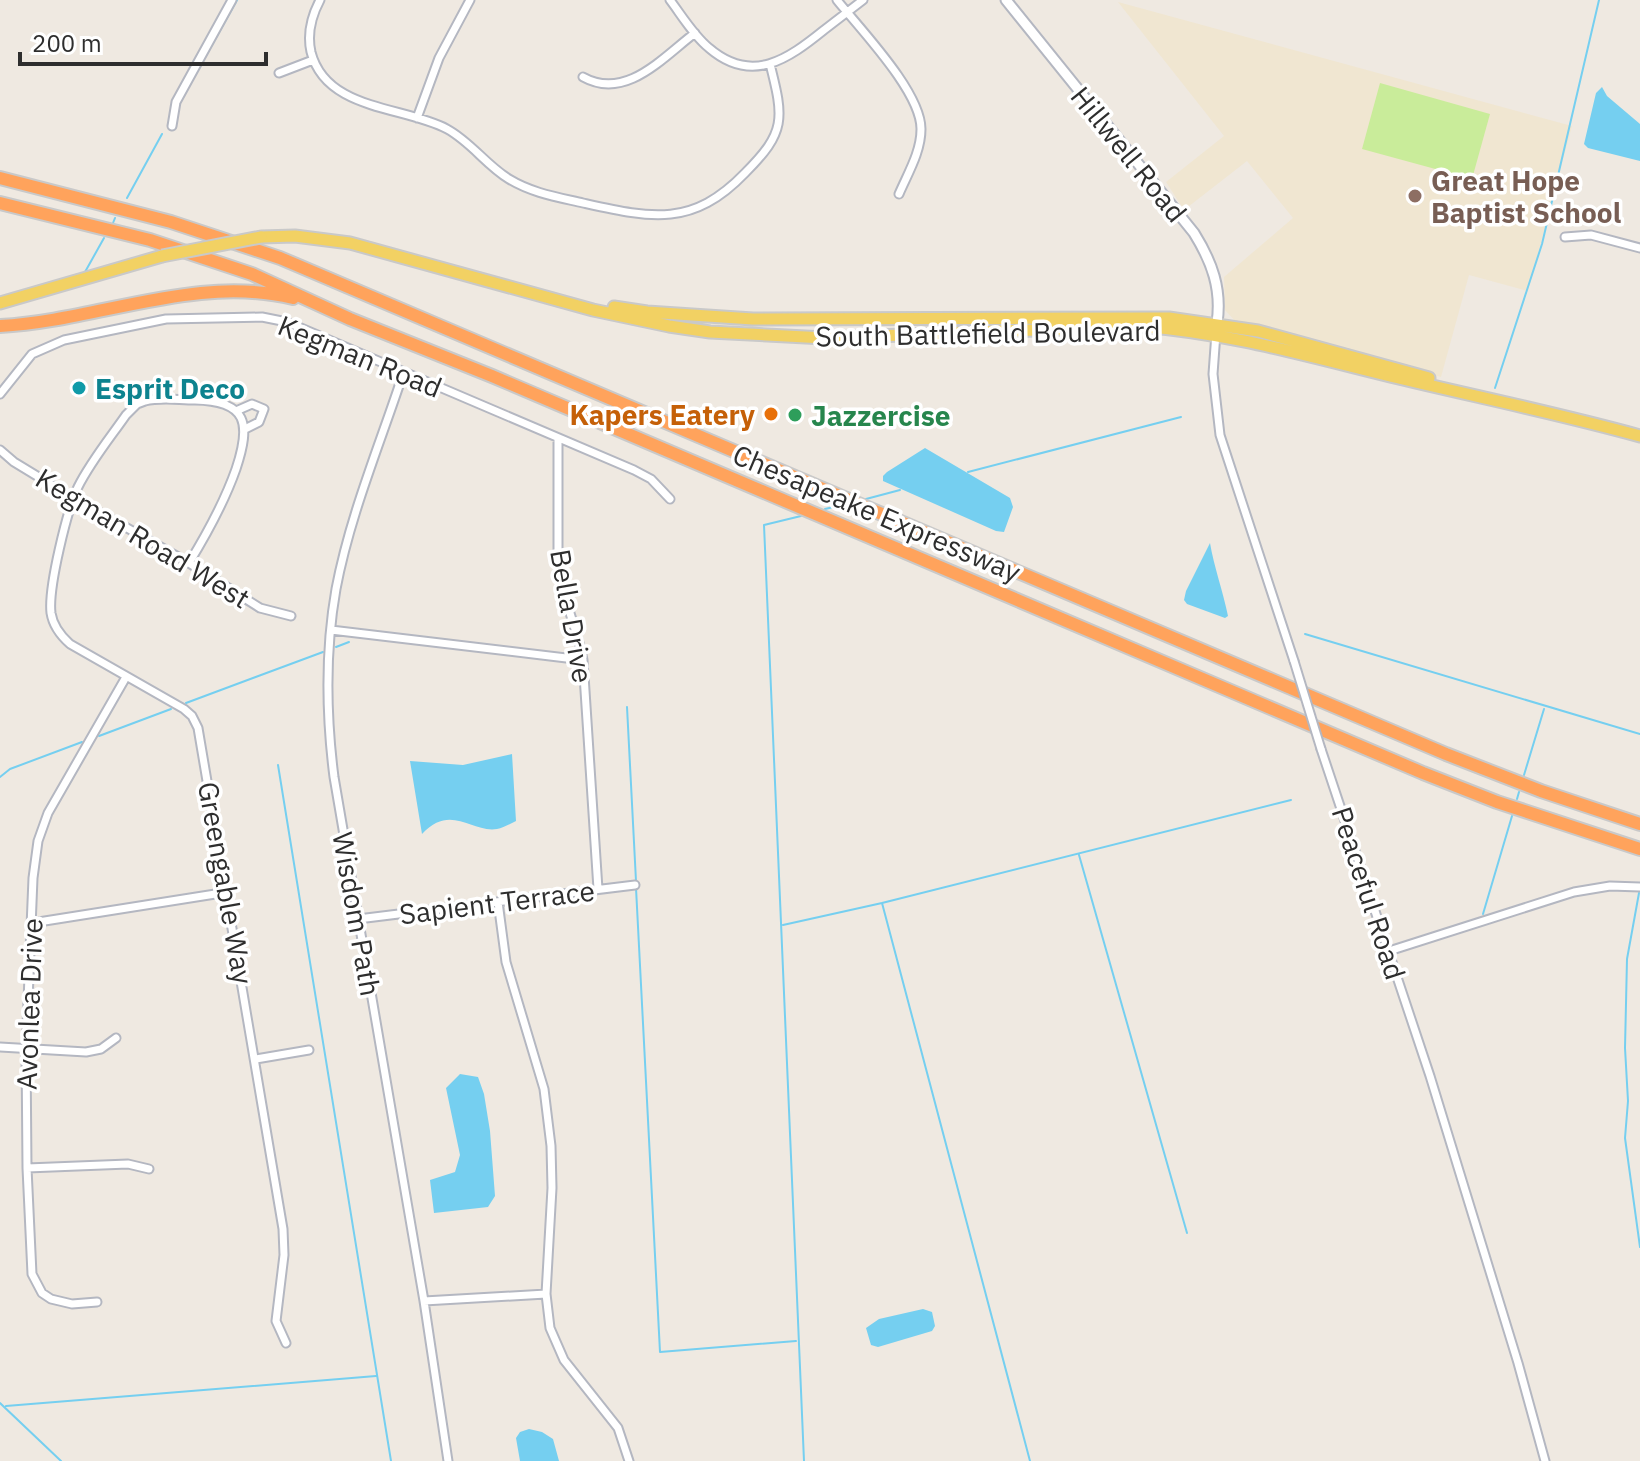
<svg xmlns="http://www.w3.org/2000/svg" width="1640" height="1461" viewBox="0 0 1640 1461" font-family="'IBM Plex Sans',sans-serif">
	<rect width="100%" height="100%" fill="#efe9e1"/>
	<!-- education -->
	<path fill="#f0e6d1" d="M1118,2L1572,126L1528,291L1469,275L1441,377L1237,323L1225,310L1224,277L1293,218L1247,161L1184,210L1166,182L1224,136Z"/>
	<!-- pitch -->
	<path fill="#c9ec9a" d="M1380,83L1490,114L1472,179L1362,149Z"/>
	<!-- water -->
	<path fill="#75cff0" d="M1602,87L1607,96L1640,124V161L1588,148L1584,144L1596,93Z
		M925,448L1010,498L1013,507L1004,532L996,531L883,481V476L887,472Z
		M1210,543C1214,567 1223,591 1228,616L1225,618L1187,604L1184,600L1186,591Z
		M512,754L516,821C510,824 503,828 497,829C471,833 451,803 422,834L410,761L463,765Z
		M460,1074L478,1077L484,1094L490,1131L495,1196L488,1207L434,1213L430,1180L455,1172L460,1155L446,1088Z
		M923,1309L932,1312L935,1326L932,1331L878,1347L871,1345L866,1328L879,1319Z
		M529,1429L542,1432L553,1439L559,1461H520L516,1438L520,1432Z"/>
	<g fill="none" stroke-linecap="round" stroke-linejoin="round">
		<!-- stream -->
		<path stroke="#75cff0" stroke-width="2" d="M189,86L237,0
			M127,198L162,134
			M113,223L115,218
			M85,272L104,238
			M1495,388L1542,244L1599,0
			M968,472L1181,417
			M866,499L900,490
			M825,509L842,505
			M801,516L764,525L804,1461
			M1305,634L1640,734
			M336,647L349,642
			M186,703L323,652
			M627,707L636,881
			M99,736L171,709
			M278,765L391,1461
			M1524,775L1544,709
			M0,777L10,769L82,742
			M1517,799L1519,792
			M1079,855L1187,1233
			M636,888L660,1352L796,1341
			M1639,893L1627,959L1625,1048L1628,1101L1625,1138L1640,1247
			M882,903L1030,1461
			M1483,914L1512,816
			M783,925L882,903L1291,800
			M0,1403L61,1461
			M6,1406L376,1376"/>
		<defs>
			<path id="minor" d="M320,0C311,17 307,34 311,52C326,111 404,106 447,129C471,142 486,165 509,179C532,193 557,197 583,203C651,218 692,228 745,173C786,132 784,119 770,64
				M670,0C682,16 694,36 709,48C752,85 788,59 824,30C837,20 850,10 863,0
				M837,0C861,30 921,92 921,129C921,152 908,173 899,194
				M279,73L313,60
				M583,77C626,101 663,57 695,33
				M417,118L439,58L470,0
				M172,126L176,102L232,0
				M1565,237L1591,235L1640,248
				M1216,333L1213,374L1220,435L1294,661
				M403,374C380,444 350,515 336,589C325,651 326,714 334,777L424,1301L448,1461
				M0,394L32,354L64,340L166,319L262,317L287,322L634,470L651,479L670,499
				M236,411L252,404L264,409L259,422L245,429
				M558,439V565C562,598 577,627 583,660L598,889
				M0,450L14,462L60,490L189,563L260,608L291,616
				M189,563C208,532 224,503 236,469C251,424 248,401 195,400C178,400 161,397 145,401L137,404L126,415C110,438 91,461 78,487C67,510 48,588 51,613C53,626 61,636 70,644L184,709L192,716L198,728L283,1229L284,1255L276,1321L286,1343
				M331,630L583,660
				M1321,749L1430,1076L1518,1363L1545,1461
				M498,902L506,962L544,1089L551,1146L552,1188L546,1294L550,1328L564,1360L618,1428L629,1461
				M358,919L635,885
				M32,923L228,892
				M1389,951L1574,892L1610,886L1640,887
				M0,1047L86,1052L101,1049L116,1038
				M256,1059L309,1050
				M27,1168L128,1164L149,1169
				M424,1301L546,1294
				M97,1302L72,1304L51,1299L42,1293L32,1274L27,1168L26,1050L33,878L38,841L48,813L126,677"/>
			<path id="tertiary" d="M1006,0L1194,233C1212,262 1222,289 1217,323"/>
			<path id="primary" d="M261,237L295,236L350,243L593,310L669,326L710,332L825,338L1137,326C1226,332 1304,355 1390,376C1473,396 1557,413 1640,436
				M0,303L162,256
				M614,307L647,312L753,319L1169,318L1258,331L1429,378"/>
			<path id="motorway" d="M0,178L171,222L280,258L1446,754L1541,791L1640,824
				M0,203L150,240L252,274L350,319L492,376L1423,773L1497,802L1640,849
				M0,326C97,321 196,274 293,298"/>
		</defs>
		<!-- minor casing -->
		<use href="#minor" stroke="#b4b7c1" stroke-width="11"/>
		<!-- tertiary casing -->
		<use href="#tertiary" stroke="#b4b7c1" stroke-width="13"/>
		<!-- primary casing -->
		<use href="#primary" stroke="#c9c9c9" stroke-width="15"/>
		<!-- motorway casing -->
		<use href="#motorway" stroke="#c9c9c9" stroke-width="16"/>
		<!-- minor -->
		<use href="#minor" stroke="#fff" stroke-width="7"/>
		<!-- tertiary -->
		<use href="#tertiary" stroke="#fff" stroke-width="9"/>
		<!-- primary -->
		<use href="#primary" stroke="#f2d163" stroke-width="11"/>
		<!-- motorway -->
		<use href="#motorway" stroke="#ffa35c" stroke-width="12"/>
		<defs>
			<path id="minor-bridge" d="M1294,661L1321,749"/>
			<path id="primary-bridge" d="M162,256L261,237"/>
		</defs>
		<!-- minor-bridge casing -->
		<use href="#minor-bridge" stroke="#b4b7c1" stroke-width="11" stroke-linecap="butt"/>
		<!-- primary-bridge casing -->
		<use href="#primary-bridge" stroke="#c9c9c9" stroke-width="15" stroke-linecap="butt"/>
		<!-- minor-bridge -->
		<use href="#minor-bridge" stroke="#fff" stroke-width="7"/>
		<!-- primary-bridge -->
		<use href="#primary-bridge" stroke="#f2d163" stroke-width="11"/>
	</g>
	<!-- markers -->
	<circle fill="#8d6e63" stroke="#fff" stroke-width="3" cx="1415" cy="196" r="8"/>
	<circle fill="#0f9aa8" stroke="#fff" stroke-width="3" cx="79" cy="388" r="8"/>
	<circle fill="#e8710a" stroke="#fff" stroke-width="3" cx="771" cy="414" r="8"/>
	<circle fill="#2e9e5b" stroke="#fff" stroke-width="3" cx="795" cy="415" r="8"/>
	<g text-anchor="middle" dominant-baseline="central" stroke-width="7" stroke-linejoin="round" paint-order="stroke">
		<!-- street labels -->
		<g font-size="28" fill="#2e2e2e" stroke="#fff">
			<text transform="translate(1129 154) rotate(51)">Hillwell Road</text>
			<text transform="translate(988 333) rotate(-1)">South Battlefield Boulevard</text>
			<text transform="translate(360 356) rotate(22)">Kegman Road</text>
			<text transform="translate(877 513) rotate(23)">Chesapeake Expressway</text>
			<text transform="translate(143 538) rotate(31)">Kegman Road West</text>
			<text transform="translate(572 616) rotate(80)">Bella Drive</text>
			<text transform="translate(226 883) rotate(80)">Greengable Way</text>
			<text transform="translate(1369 893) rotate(72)">Peaceful Road</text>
			<text transform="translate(497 902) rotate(-7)">Sapient Terrace</text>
			<text transform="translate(357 914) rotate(80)">Wisdom Path</text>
			<text transform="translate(29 1004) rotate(-88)">Avonlea Drive</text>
		</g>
		<!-- education labels -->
		<g font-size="28" font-weight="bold" fill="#785e54" stroke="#fff" text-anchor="start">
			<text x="1431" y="180">Great Hope<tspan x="1431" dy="32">Baptist School</tspan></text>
		</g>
		<!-- culture labels -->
		<g font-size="28" font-weight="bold" fill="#0d838f" stroke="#fff" text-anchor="start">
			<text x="95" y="388">Esprit Deco</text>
		</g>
		<!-- food labels -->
		<g font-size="28" font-weight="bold" fill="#c56008" stroke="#fff" text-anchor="end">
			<text x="755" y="414">Kapers Eatery</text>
		</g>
		<!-- leisure labels -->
		<g font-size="28" font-weight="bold" fill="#27864d" stroke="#fff" text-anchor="start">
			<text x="811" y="415">Jazzercise</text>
		</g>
	</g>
	<!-- scale -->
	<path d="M20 52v12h246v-12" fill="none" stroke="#2e2e2e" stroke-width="4"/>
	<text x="32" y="52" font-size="24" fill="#2e2e2e" stroke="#ffffff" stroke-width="6" paint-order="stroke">200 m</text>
</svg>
